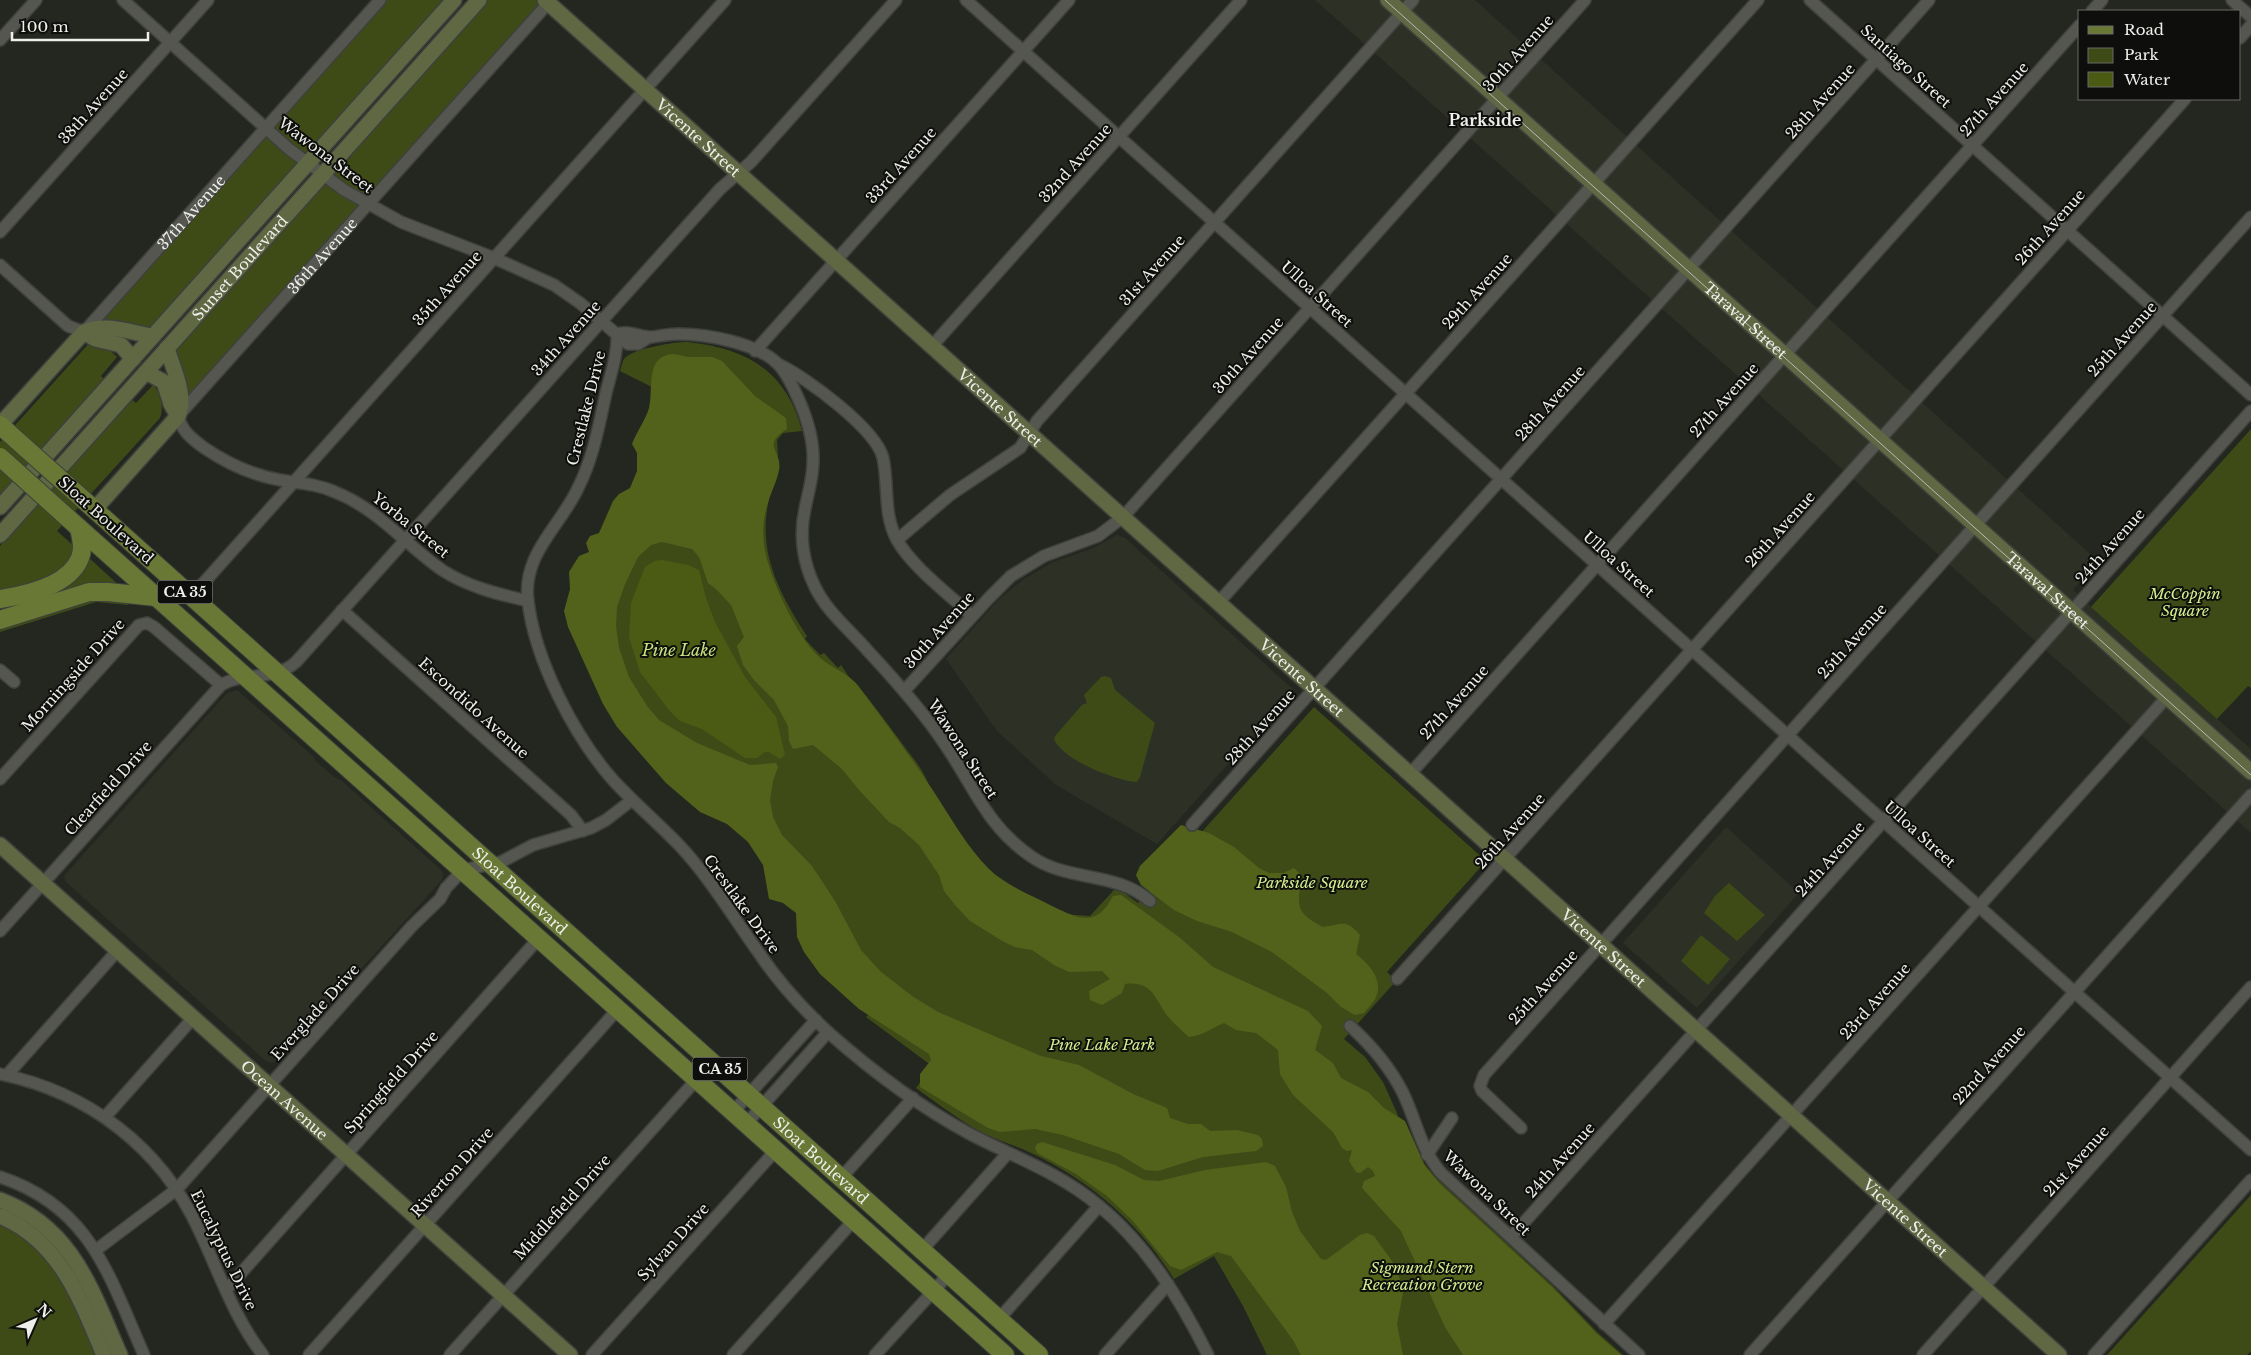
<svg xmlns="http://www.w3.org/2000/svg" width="2251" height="1355" viewBox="0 0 2251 1355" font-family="'Libre Baskerville',serif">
	<rect width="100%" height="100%" fill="#242620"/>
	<!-- built -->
	<path fill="#2d3025" d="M1315,0H1475L2098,561L2073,590L2251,749V833Z
		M1117,535L1125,538L1294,690L1157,844L1056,785L997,731L946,659L998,600L1024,579L1053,562L1091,549Z
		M237,690L313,756L316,761L334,777L342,781L441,870L443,874L442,880L278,1060L272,1063L266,1061L66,882L64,876L227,693Z
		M1726,827L1799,893L1697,1008L1623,943Z"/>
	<!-- green -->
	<path fill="#3f4b17" d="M380,0H454L153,336L104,328L102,311Z
		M479,0H551L192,400L186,396L167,348Z
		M91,341L106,347L117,357L101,376L105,380L0,497V442Z
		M687,342C746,348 787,371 802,431L783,433L777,440L778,456L775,476H772C770,495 764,518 766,537C768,573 788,607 807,636L805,639L820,655L824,653L838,668L841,665L851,680L856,683C872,703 888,724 904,746C914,760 925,771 930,789L986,875L1062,914L1090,916L1114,890L1123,892L1138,903L1314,707L1486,861L1387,972L1396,981L1344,1039L1365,1057L1383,1082L1397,1113L1404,1139L1436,1178L1553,1286L1597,1332L1623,1355H1267L1243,1306L1214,1256L1174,1279C1140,1224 1090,1180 1031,1153C1012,1144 990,1138 972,1127C953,1115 934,1101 916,1088L932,1066L866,1017L883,999L746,831L660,744L605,639L660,391L620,371C622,366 622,360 626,357C637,348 674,342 687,342Z
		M153,385C161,392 164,408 160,418L57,531L75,547L67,566L44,580L0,592V546L131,399L136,403Z
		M2251,429V688L2248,686L2217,719L2091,607Z
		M87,556L123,589L0,616V605Z
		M81,600H129L128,605L96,602L0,632V625Z
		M1105,676L1111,678L1115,690L1155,723L1140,777L1137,782C1117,781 1062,760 1054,739L1056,735L1082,705L1087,703L1084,695L1101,677Z
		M1729,883L1765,915L1737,941L1704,913L1715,896Z
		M1701,935L1730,959L1708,985L1681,961Z
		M2251,1195V1351L2247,1355H2107Z
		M0,1224C59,1253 72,1299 97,1355H0Z"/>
	<!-- forest -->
	<path fill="#52621b" d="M674,354L688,357H712L722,361L755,396L786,418L787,429C760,446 783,451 779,470C777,481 771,492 768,503C761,524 762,545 769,566C777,592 798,636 817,655C830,668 848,672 859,687C884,721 909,754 932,789C950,816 966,846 989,869C1008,887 1032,895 1054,907C1081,920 1097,927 1113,896L1121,895L1179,937L1213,967L1308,1011L1322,1026L1315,1050L1333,1063L1341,1078L1368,1092L1384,1108L1405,1121L1425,1166L1440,1184L1552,1287L1596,1333L1621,1355H1463L1445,1327L1401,1231L1362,1188L1364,1181L1375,1176L1373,1171L1368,1167L1360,1173L1356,1172L1349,1161L1352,1150L1347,1151L1342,1148L1333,1132L1293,1095L1280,1074L1278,1050L1256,1033L1236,1030L1224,1023C1209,1029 1205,1035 1189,1037C1181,1030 1172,1022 1166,1014C1154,996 1151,981 1125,984L1122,993L1102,1005L1090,1000L1089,991L1110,979L1102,971L1069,972L1054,965L1032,950L1015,947L1004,942L970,921L955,905L944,891L939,875L919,845L900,828L889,822L859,790L842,769L813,745L793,749L789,741L788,726L774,700L754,680L743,665L737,646L744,637L731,605L716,589L708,583L699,557L692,549L662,542L651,545L638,557L625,584L617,607L616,626L619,648L629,677L647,706L659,720L697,743L750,765L776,763L778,767L773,781L770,800L773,817L782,835L812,866L835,901L861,950L880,971L912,996L938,1012L1041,1056L1079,1065L1133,1094L1167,1108L1170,1118L1188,1124H1201L1210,1131L1237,1130L1258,1135L1262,1139L1263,1146L1256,1151L1203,1157L1158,1171L1145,1170L1119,1154L1063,1135L1035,1129L1000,1132L988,1128L920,1087V1074L931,1060L929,1054L859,1009L820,974L804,952L797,937L796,913L783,903L769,899L763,865L748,842L727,824L700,812L666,783L617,727L603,704L568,627L564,611L570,589L569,572L579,556L589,552L586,543L590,536L599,533L613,501L619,494L630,488L637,471V453L632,444C636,433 646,419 649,408C654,389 644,355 674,354Z
		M1181,825L1209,833L1234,847L1259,868L1269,873H1283L1294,868L1300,874C1301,903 1290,910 1323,927C1342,925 1345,918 1360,935L1356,954C1368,963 1384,980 1376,997C1374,1002 1368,1008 1364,1013L1355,1015L1341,1007L1327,993L1272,952L1232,932L1197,921L1174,910L1141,885L1136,875L1140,866Z
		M1042,1142L1115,1165L1144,1180L1159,1181L1205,1170L1266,1162L1275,1166L1286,1187L1292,1212L1300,1231L1321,1259L1326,1260L1360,1235L1367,1233L1374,1236L1397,1268L1403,1293L1397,1324L1403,1355H1301L1293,1340L1231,1256L1217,1252L1181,1270L1170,1266L1132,1220L1107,1196L1076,1174L1037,1153L1035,1148L1037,1144Z"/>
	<!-- water -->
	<path fill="#4c5b13" d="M662,560L688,565L699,570L706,598L715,622L745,677L776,717L785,755L780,759L769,752H765L757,758H745L702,729L680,721L669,710L640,672L629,637L631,603L645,567L654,561Z"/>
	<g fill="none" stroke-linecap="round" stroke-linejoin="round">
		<defs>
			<g id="street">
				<path d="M123,0L289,149L344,190L401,222L494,258L554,285L580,303L628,344H638L649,337"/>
				<path d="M966,0L2251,1150"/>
				<path d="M1810,0L2251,395"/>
				<path d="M2232,0L2251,17"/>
				<path d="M2092,11L2102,0"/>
				<path d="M2240,38L2251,25"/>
				<path d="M0,40L36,0"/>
				<path d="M0,232L208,0"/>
				<path id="s1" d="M0,265L68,326L84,332L380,0"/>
				<path d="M617,334C618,353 611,373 606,393C599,425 593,459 578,488C560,527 522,554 528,601C535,660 574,736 613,780C634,803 658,823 680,846C710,878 733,917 759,953C779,983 803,1009 829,1033C872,1071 920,1107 970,1134C1014,1157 1060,1173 1098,1205C1147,1245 1180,1299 1208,1355"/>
				<path d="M617,334C630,330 639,337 652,337C660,336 669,334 678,334C707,334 757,343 778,364C787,373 793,387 798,398C807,418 814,439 813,462C813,478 808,493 805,509C799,535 803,563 815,587C827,612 850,630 868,651C895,680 922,710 944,743C974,786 986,826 1032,857C1068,882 1116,871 1150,901"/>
				<path d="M932,346L1241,0"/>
				<path d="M755,351L1069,0"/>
				<path d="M780,365C807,378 876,429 883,458C889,486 883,514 897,540C913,568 949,594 972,616"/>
				<path d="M897,540L950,495L1020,448L1037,421L1413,0"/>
				<path d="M191,597L725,0"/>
				<path id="s2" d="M528,601C498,594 468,587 442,570C405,544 378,509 335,492C317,484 299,483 280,480C252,475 226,463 203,447C191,438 182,431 178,416L551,0"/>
				<path d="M1219,602L1758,0"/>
				<path d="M342,610L571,815L583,831"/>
				<path d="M0,670L14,682"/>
				<path d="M904,691L989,598L1011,576L1044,556L1098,536L1123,517L1585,0"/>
				<path d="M1410,774L2080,25"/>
				<path d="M0,779L139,625L147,623L154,627L221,685"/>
				<path d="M1192,825L1929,0"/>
				<path d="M0,931L221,685C244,671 274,682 296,662L720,189L751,162L896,0"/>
				<path d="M1397,979L2185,99"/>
				<path d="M1350,1026C1371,1045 1390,1067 1403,1093C1417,1122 1419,1146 1441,1173L1639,1355"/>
				<path d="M0,1074C88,1092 161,1147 199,1230C219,1272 234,1318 263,1355"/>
				<path d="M7,1075L118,950"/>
				<path d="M733,1112L816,1020"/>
				<path d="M105,1117L193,1018"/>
				<path d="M746,1124L828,1032"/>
				<path d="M1521,1128L1482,1091L1480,1086L1484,1075L2251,217"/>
				<path d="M1427,1155L1452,1118"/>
				<path d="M0,1177C91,1207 109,1276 144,1355"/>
				<path d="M841,1178L913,1098"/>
				<path d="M1511,1237L2251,411"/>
				<path d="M96,1250L177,1189L412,926L440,899L446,888L463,870L501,862L533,845L591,828L606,820L632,800"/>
				<path d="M922,1250L1008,1153"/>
				<path d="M226,1290L539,938"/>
				<path d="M999,1319L1099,1206"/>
				<path d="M1604,1324L2167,697"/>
				<path d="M309,1355L618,1009"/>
				<path d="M450,1355L697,1079"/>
				<path d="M592,1355L776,1150"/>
				<path d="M733,1355L854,1220"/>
				<path d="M875,1355L949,1274"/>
				<path d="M1105,1355L1168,1284"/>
				<path d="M1750,1355L2251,795"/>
				<path d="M1923,1355L2251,987"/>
				<path d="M2094,1355L2251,1180"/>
			</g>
			<g id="secondary">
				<path id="s3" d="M545,0L2059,1355"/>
				<path id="s4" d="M1388,0L2251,772"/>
				<path d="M84,332L95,339L121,345L133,359"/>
				<path d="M146,372L164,382L171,404L178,416"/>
				<path d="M0,425L84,332C105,322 131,333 153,336"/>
				<path d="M0,507L454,0"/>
				<path d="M94,510L178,416C187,395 173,369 167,348"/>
				<path id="s5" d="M0,535L479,0"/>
				<path id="s6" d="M0,845L570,1355"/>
				<path d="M0,1200C73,1228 91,1289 120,1355"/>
				<path d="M0,1216C60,1241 80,1299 104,1355"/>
			</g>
			<g id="primary">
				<path d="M0,425L11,435"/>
				<path id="s7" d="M67,485L1039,1355"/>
				<path d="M69,519L1005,1355"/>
				<path d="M0,599C26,595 69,586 80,558C84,548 81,538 79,528"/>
				<path d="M0,620L89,592H108L156,597"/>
			</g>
		</defs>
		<!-- street casing -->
		<use href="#street" stroke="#3e403c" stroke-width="14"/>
		<!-- secondary casing -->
		<use href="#secondary" stroke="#3e403c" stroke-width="18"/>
		<!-- primary casing -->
		<use href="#primary" stroke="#3e403c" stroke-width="20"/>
		<!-- street -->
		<use href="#street" stroke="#54564f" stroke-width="11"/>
		<!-- secondary -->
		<use href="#secondary" stroke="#5f6743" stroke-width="15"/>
		<!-- primary -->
		<use href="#primary" stroke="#6a7836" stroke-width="18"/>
		<!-- tram -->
		<path stroke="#bbbcb8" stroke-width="1" d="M1385,0L2251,775"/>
		<defs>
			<path id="primary-bridge" d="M11,435L67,485
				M0,457L69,519"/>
		</defs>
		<!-- primary-bridge casing -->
		<use href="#primary-bridge" stroke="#3e403c" stroke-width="20" stroke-linecap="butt"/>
		<!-- primary-bridge -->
		<use href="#primary-bridge" stroke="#6a7836" stroke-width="18"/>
	</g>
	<g text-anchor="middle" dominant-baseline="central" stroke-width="4" stroke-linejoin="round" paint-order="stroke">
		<!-- shield labels -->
		<g fill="#0e0f0c" stroke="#abaca8" stroke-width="1">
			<rect x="157.5" y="580.5" width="55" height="23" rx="4"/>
			<rect x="692.5" y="1057.5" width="55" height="23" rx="4"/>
		</g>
		<g font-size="14" font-weight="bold" fill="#eeefeb">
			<text x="185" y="592">CA 35</text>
			<text x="720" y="1069">CA 35</text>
		</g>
		<!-- street labels -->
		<g font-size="15" fill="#eeefeb" stroke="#0e0f0c">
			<text transform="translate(1518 53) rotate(-48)">30th Avenue</text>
			<text transform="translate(1906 66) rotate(42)">Santiago Street</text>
			<text transform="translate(1994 99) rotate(-48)">27th Avenue</text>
			<text transform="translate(1820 101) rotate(-48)">28th Avenue</text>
			<text transform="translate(93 106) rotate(-48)">38th Avenue</text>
			<text stroke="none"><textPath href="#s3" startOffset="206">Vicente Street</textPath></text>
			<text transform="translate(326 155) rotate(37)">Wawona Street</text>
			<text transform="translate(1075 163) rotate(-48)">32nd Avenue</text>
			<text transform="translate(901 165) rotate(-48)">33rd Avenue</text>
			<text stroke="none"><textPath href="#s1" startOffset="269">37th Avenue</textPath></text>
			<text transform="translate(2050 227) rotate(-48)">26th Avenue</text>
			<text stroke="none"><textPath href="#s2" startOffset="622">36th Avenue</textPath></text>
			<text stroke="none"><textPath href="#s5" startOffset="359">Sunset Boulevard</textPath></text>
			<text transform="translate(1152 270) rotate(-48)">31st Avenue</text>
			<text transform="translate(447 288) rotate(-48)">35th Avenue</text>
			<text transform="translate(1477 291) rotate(-48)">29th Avenue</text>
			<text transform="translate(1317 294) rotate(42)">Ulloa Street</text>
			<text stroke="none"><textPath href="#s4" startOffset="480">Taraval Street</textPath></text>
			<text transform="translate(566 338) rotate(-48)">34th Avenue</text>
			<text transform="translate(2122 339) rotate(-48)">25th Avenue</text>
			<text transform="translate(1248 355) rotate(-48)">30th Avenue</text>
			<text transform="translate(1724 400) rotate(-48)">27th Avenue</text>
			<text transform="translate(1550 403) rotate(-48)">28th Avenue</text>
			<text stroke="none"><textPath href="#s3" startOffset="611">Vicente Street</textPath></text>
			<text transform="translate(586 408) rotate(-76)">Crestlake Drive</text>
			<text transform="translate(106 520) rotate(42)">Sloat Boulevard</text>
			<text transform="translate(411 525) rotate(39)">Yorba Street</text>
			<text transform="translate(1780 529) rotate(-48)">26th Avenue</text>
			<text transform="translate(2110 546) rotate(-48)">24th Avenue</text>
			<text transform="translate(1619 564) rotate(42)">Ulloa Street</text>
			<text stroke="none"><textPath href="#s4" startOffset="885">Taraval Street</textPath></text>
			<text transform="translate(939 630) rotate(-48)">30th Avenue</text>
			<text transform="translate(1852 641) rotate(-48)">25th Avenue</text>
			<text transform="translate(73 675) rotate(-48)">Morningside Drive</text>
			<text stroke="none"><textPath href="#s3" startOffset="1016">Vicente Street</textPath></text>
			<text transform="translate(1454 702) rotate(-48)">27th Avenue</text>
			<text transform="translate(474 708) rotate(42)">Escondido Avenue</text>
			<text transform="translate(1260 727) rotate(-48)">28th Avenue</text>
			<text transform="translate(963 749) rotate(57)">Wawona Street</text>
			<text transform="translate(108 788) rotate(-48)">Clearfield Drive</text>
			<text transform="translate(1510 831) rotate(-48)">26th Avenue</text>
			<text transform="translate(1920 834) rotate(42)">Ulloa Street</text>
			<text transform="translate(1830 859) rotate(-48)">24th Avenue</text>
			<text stroke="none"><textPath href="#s7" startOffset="608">Sloat Boulevard</textPath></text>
			<text transform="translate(742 904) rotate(54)">Crestlake Drive</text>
			<text stroke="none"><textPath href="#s3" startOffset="1421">Vicente Street</textPath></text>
			<text transform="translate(1543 987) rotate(-48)">25th Avenue</text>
			<text transform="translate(1875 1001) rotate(-48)">23rd Avenue</text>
			<text transform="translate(315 1012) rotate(-48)">Everglade Drive</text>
			<text transform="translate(1989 1065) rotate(-48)">22nd Avenue</text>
			<text transform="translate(391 1082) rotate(-48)">Springfield Drive</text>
			<text stroke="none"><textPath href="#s6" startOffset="382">Ocean Avenue</textPath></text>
			<text stroke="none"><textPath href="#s7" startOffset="1012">Sloat Boulevard</textPath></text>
			<text transform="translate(1560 1160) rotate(-48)">24th Avenue</text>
			<text transform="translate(2076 1161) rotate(-48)">21st Avenue</text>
			<text transform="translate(452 1172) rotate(-48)">Riverton Drive</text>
			<text transform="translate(1487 1193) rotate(44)">Wawona Street</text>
			<text transform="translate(562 1207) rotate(-48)">Middlefield Drive</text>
			<text stroke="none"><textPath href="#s3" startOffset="1826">Vicente Street</textPath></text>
			<text transform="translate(673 1242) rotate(-48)">Sylvan Drive</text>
			<text transform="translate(224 1250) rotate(64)">Eucalyptus Drive</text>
		</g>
		<!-- park labels -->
		<g font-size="15" font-style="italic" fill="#d5ee8d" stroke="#0e0f0c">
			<text x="2185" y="593">McCoppin<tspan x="2185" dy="17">Square</tspan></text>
			<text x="1312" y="882">Parkside Square</text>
			<text x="1102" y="1044">Pine Lake Park</text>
			<text x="1422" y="1267">Sigmund Stern<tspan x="1422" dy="17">Recreation Grove</tspan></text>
		</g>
		<!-- neighbourhood labels -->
		<g font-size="16" font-weight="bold" fill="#eeefeb" stroke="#0e0f0c">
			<text x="1485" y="120">Parkside</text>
		</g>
		<!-- water labels -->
		<g font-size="16" font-style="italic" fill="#c9e280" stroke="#0e0f0c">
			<text x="679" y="650">Pine Lake</text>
		</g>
	</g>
	<!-- legend -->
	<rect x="2078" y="10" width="162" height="90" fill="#0e0f0c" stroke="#686965"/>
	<rect x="2088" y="26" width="25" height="8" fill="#6a7836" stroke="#686965"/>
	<text x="2124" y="35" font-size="15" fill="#eeefeb">Road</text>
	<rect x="2088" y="48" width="25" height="15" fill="#3f4b17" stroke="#686965"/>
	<text x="2124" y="60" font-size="15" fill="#eeefeb">Park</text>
	<rect x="2088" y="72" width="25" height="15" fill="#4c5b13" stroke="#686965"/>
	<text x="2124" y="85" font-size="15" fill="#eeefeb">Water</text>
	<!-- north arrow -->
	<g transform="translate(35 1320) rotate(45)" stroke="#0e0f0c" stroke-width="4" paint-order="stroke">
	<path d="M0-4L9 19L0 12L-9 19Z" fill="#eeefeb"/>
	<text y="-8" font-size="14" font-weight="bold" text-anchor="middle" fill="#eeefeb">N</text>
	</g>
	<!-- scale -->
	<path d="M12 32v8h136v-8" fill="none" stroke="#eeefeb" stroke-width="2.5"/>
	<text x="20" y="32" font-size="15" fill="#eeefeb" stroke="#0e0f0c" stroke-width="4" paint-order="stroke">100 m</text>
</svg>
